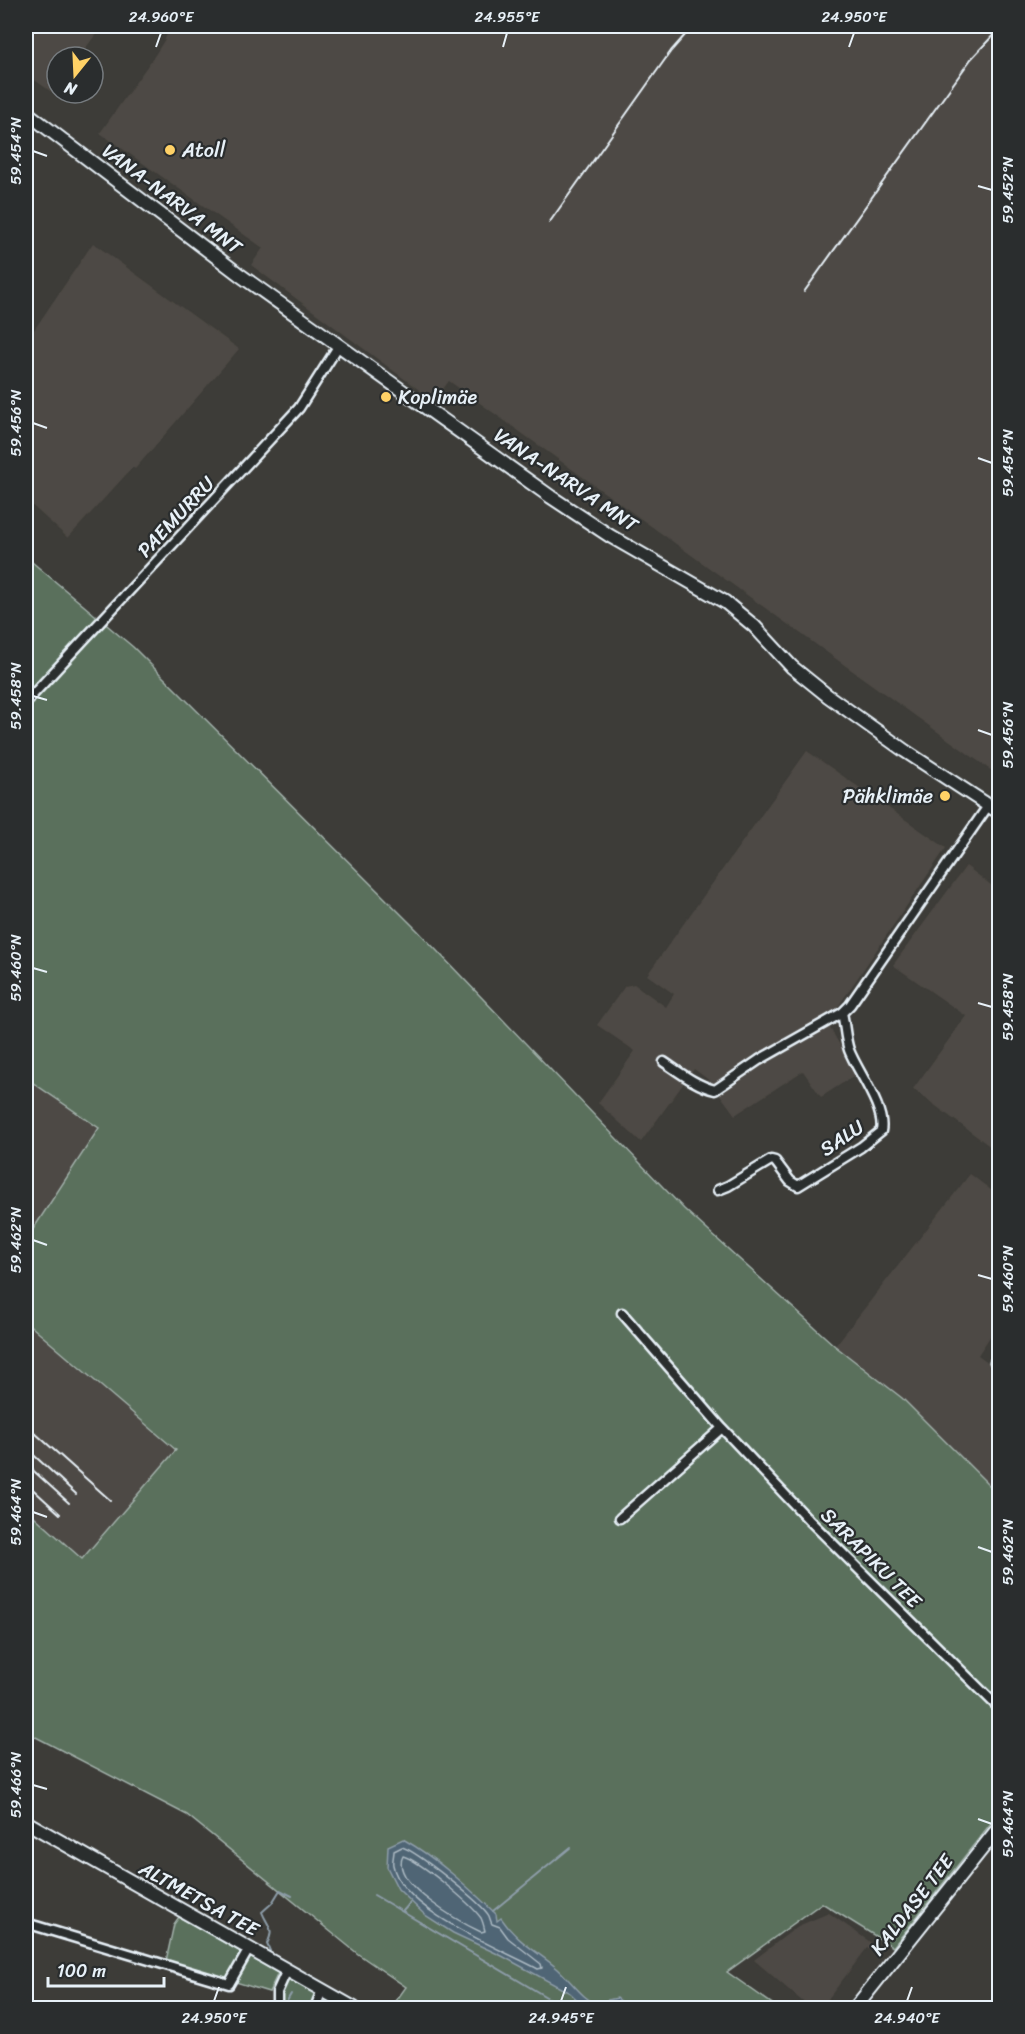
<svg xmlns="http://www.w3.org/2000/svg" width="1025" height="2034" viewBox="0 0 1025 2034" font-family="Sriracha,sans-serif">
	<rect width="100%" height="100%" fill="#3d3c38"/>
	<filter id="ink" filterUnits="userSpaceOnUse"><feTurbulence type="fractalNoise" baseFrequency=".0167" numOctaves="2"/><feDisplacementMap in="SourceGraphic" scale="12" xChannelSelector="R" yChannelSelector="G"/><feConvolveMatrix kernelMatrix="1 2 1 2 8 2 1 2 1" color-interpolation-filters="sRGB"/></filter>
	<g filter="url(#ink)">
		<!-- built -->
		<path fill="#4d4944" d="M26,26H102L79,57H57V88L53,93L26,74Z
			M170,26H999V776L449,381L434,401L251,265L263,248L100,133L155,55L165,39Z
			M93,243L239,349L135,469L133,467L68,538L26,500V332L34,330Z
			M807,751L946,848L827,1023L857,1074L821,1097L803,1071L735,1115L710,1081L694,1069L641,1142L598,1103L635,1051L597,1025L625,986L634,984L666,1007L674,994L647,975Z
			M966,866L999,891V1153L913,1089L966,1016L893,965Z
			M26,1078L99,1128L26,1240Z
			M970,1174L999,1196V1323L978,1355L999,1370V1495L902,1398L835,1346Z
			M26,1322L176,1450L82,1560L26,1509Z
			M829,1913L880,1949L877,1953L867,1948L821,2008H810L754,1960L798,1926Z"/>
		<!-- green -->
		<path fill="#5a6f5b" stroke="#a1b0aa" stroke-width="1.5" d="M26,557L133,647L418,931L684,1209L835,1346L902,1398L999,1495V1813L893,1947L822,1903L727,1972L778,2008H391L406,1987L358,1954L187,1815L26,1732V1509L82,1559L176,1450L26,1322V1240L99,1128L26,1078Z
			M179,1917L278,1973L269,1992L166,1961L174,1924Z
			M288,1978L341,2008H280V1996Z"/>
		<!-- water -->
		<path fill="#506574" stroke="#8d9da9" stroke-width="1.5" d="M403,1839C438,1859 467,1886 496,1914L497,1921L501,1918C517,1942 537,1951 558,1969C572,1982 582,1998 600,2007L604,2001L617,1998L627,2006V2008H586L570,1993L502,1956L453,1933L425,1915L398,1889L387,1867L388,1846Z"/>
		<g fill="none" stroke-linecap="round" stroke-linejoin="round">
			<!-- shore -->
			<path stroke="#abb9c3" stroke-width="1.5" d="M402,1847C416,1851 482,1903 489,1916C490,1919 491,1922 492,1924L500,1927L508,1938L541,1964L542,1968L538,1969C501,1949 401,1910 393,1865C392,1861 394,1855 394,1851Z
				M403,1856C420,1861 470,1903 481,1918C483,1922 484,1927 485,1931L481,1932C462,1923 389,1883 403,1856Z"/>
			<!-- stream -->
			<path stroke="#8d9da9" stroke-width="2" d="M374,1895L553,2001
				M403,1911L411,1902
				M493,1911L571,1847
				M270,1951L267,1944C275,1928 268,1927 262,1912L272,1903L280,1890L292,1896
				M288,2008L287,2001L291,1994"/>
			<defs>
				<path id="street" d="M26,702L299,408L339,345
					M664,1062C679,1072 697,1086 715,1090L759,1060L842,1013L850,1005L988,806
					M718,1190L728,1186L771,1160L775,1161L790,1181L798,1186L861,1147L881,1131C886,1109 857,1071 849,1050C845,1038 845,1025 842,1013
					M622,1313L722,1428L809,1520L1000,1709
					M995,1362L1000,1355
					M620,1518L722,1428
					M26,1923L229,1984L249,1949
					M277,2008V1992L287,1970
					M315,2008L322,1990"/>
				<path id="secondary" d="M26,112L240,275L551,497L610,536L725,602L754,626L792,667L828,696L905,751L1000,813
					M26,1822L354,2008
					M855,2008L1000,1826"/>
			</defs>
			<!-- street casing -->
			<use href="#street" stroke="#e8f1f8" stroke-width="13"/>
			<!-- secondary casing -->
			<use href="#secondary" stroke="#e8f1f8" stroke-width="16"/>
			<!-- street -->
			<use href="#street" stroke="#2a2d2e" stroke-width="8"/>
			<!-- secondary -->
			<use href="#secondary" stroke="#2a2d2e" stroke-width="12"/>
			<!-- rail -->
			<path stroke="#e8f1f8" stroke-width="2" d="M549,223L671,51L693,26
				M804,292L971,59L1000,28
				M26,1425L110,1500
				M26,1448L76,1494
				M26,1464L69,1503
				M26,1483L60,1514"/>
		</g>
	</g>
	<!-- ticks -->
	<path fill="none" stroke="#e8f1f8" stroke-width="2" d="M156,47L161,33M503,47L507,33M849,47L854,33M33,151L47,156M978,186L992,190M33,423L47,428M978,458L992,463M33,696L47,700M978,730L992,735M33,968L47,972M978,1003L992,1007M33,1240L47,1245M978,1275L992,1279M33,1512L47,1517M978,1547L992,1552M33,1785L47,1789M978,1819L992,1824M214,2001L219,1987M561,2001L566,1987M907,2001L912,1987"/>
	<!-- markers -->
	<g fill="#ffd166" stroke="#2a2d2e" stroke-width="2">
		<circle cx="170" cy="150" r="6"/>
		<circle cx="386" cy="397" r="6"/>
		<circle cx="945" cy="796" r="6"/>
	</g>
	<g text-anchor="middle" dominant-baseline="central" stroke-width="4.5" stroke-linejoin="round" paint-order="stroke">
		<!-- poi labels -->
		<g font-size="20" fill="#e8f1f8" stroke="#2a2d2e" text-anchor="start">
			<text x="182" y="150">Atoll</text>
			<text x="398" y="397">Koplimäe</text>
			<text x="933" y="796" text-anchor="end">Pähklimäe</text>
		</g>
		<!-- street labels -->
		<g font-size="20" fill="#e8f1f8" stroke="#2a2d2e">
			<text transform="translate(172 199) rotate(37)">VANA-NARVA MNT</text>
			<text transform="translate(566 480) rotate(34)">VANA-NARVA MNT</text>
			<text transform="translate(176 517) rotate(-47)">PAEMURRU</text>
			<text transform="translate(842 1138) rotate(-34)">SALU</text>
			<text transform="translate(871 1558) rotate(45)">SARAPIKU TEE</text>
			<text transform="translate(199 1899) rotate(29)">ALTMETSA TEE</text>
			<text transform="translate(912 1905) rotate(-52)">KALDASE TEE</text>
		</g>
	</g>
	<!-- margin -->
	<rect width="1025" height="2034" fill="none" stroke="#2a2d2e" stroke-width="66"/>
	<!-- north arrow -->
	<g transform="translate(75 75) rotate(198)"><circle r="28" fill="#2a2d2e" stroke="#767b7f" stroke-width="1.5"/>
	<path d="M0-4.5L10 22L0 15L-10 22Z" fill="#ffd166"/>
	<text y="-9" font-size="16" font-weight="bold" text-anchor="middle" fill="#e8f1f8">N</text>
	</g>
	<!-- scale -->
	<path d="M48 1977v9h116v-9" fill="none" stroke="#e8f1f8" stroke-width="3"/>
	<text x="57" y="1977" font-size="18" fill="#e8f1f8" stroke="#2a2d2e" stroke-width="4.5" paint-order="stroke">100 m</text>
	<rect x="33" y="33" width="959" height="1968" fill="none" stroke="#e8f1f8" stroke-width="2"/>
	<g font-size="15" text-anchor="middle" fill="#e8f1f8">
		<text x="161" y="22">24.960°E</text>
		<text x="507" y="22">24.955°E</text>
		<text x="854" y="22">24.950°E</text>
		<text transform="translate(16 151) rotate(-90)" y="5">59.454°N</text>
		<text transform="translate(1008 190) rotate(-90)" y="5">59.452°N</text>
		<text transform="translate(16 423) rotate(-90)" y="5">59.456°N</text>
		<text transform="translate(1008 463) rotate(-90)" y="5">59.454°N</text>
		<text transform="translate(16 696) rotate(-90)" y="5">59.458°N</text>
		<text transform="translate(1008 735) rotate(-90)" y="5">59.456°N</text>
		<text transform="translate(16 968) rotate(-90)" y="5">59.460°N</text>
		<text transform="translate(1008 1007) rotate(-90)" y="5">59.458°N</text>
		<text transform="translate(16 1240) rotate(-90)" y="5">59.462°N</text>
		<text transform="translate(1008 1279) rotate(-90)" y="5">59.460°N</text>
		<text transform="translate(16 1512) rotate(-90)" y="5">59.464°N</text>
		<text transform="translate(1008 1552) rotate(-90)" y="5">59.462°N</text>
		<text transform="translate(16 1785) rotate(-90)" y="5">59.466°N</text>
		<text transform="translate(1008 1824) rotate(-90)" y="5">59.464°N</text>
		<text x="214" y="2023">24.950°E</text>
		<text x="561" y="2023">24.945°E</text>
		<text x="907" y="2023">24.940°E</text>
	</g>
</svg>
